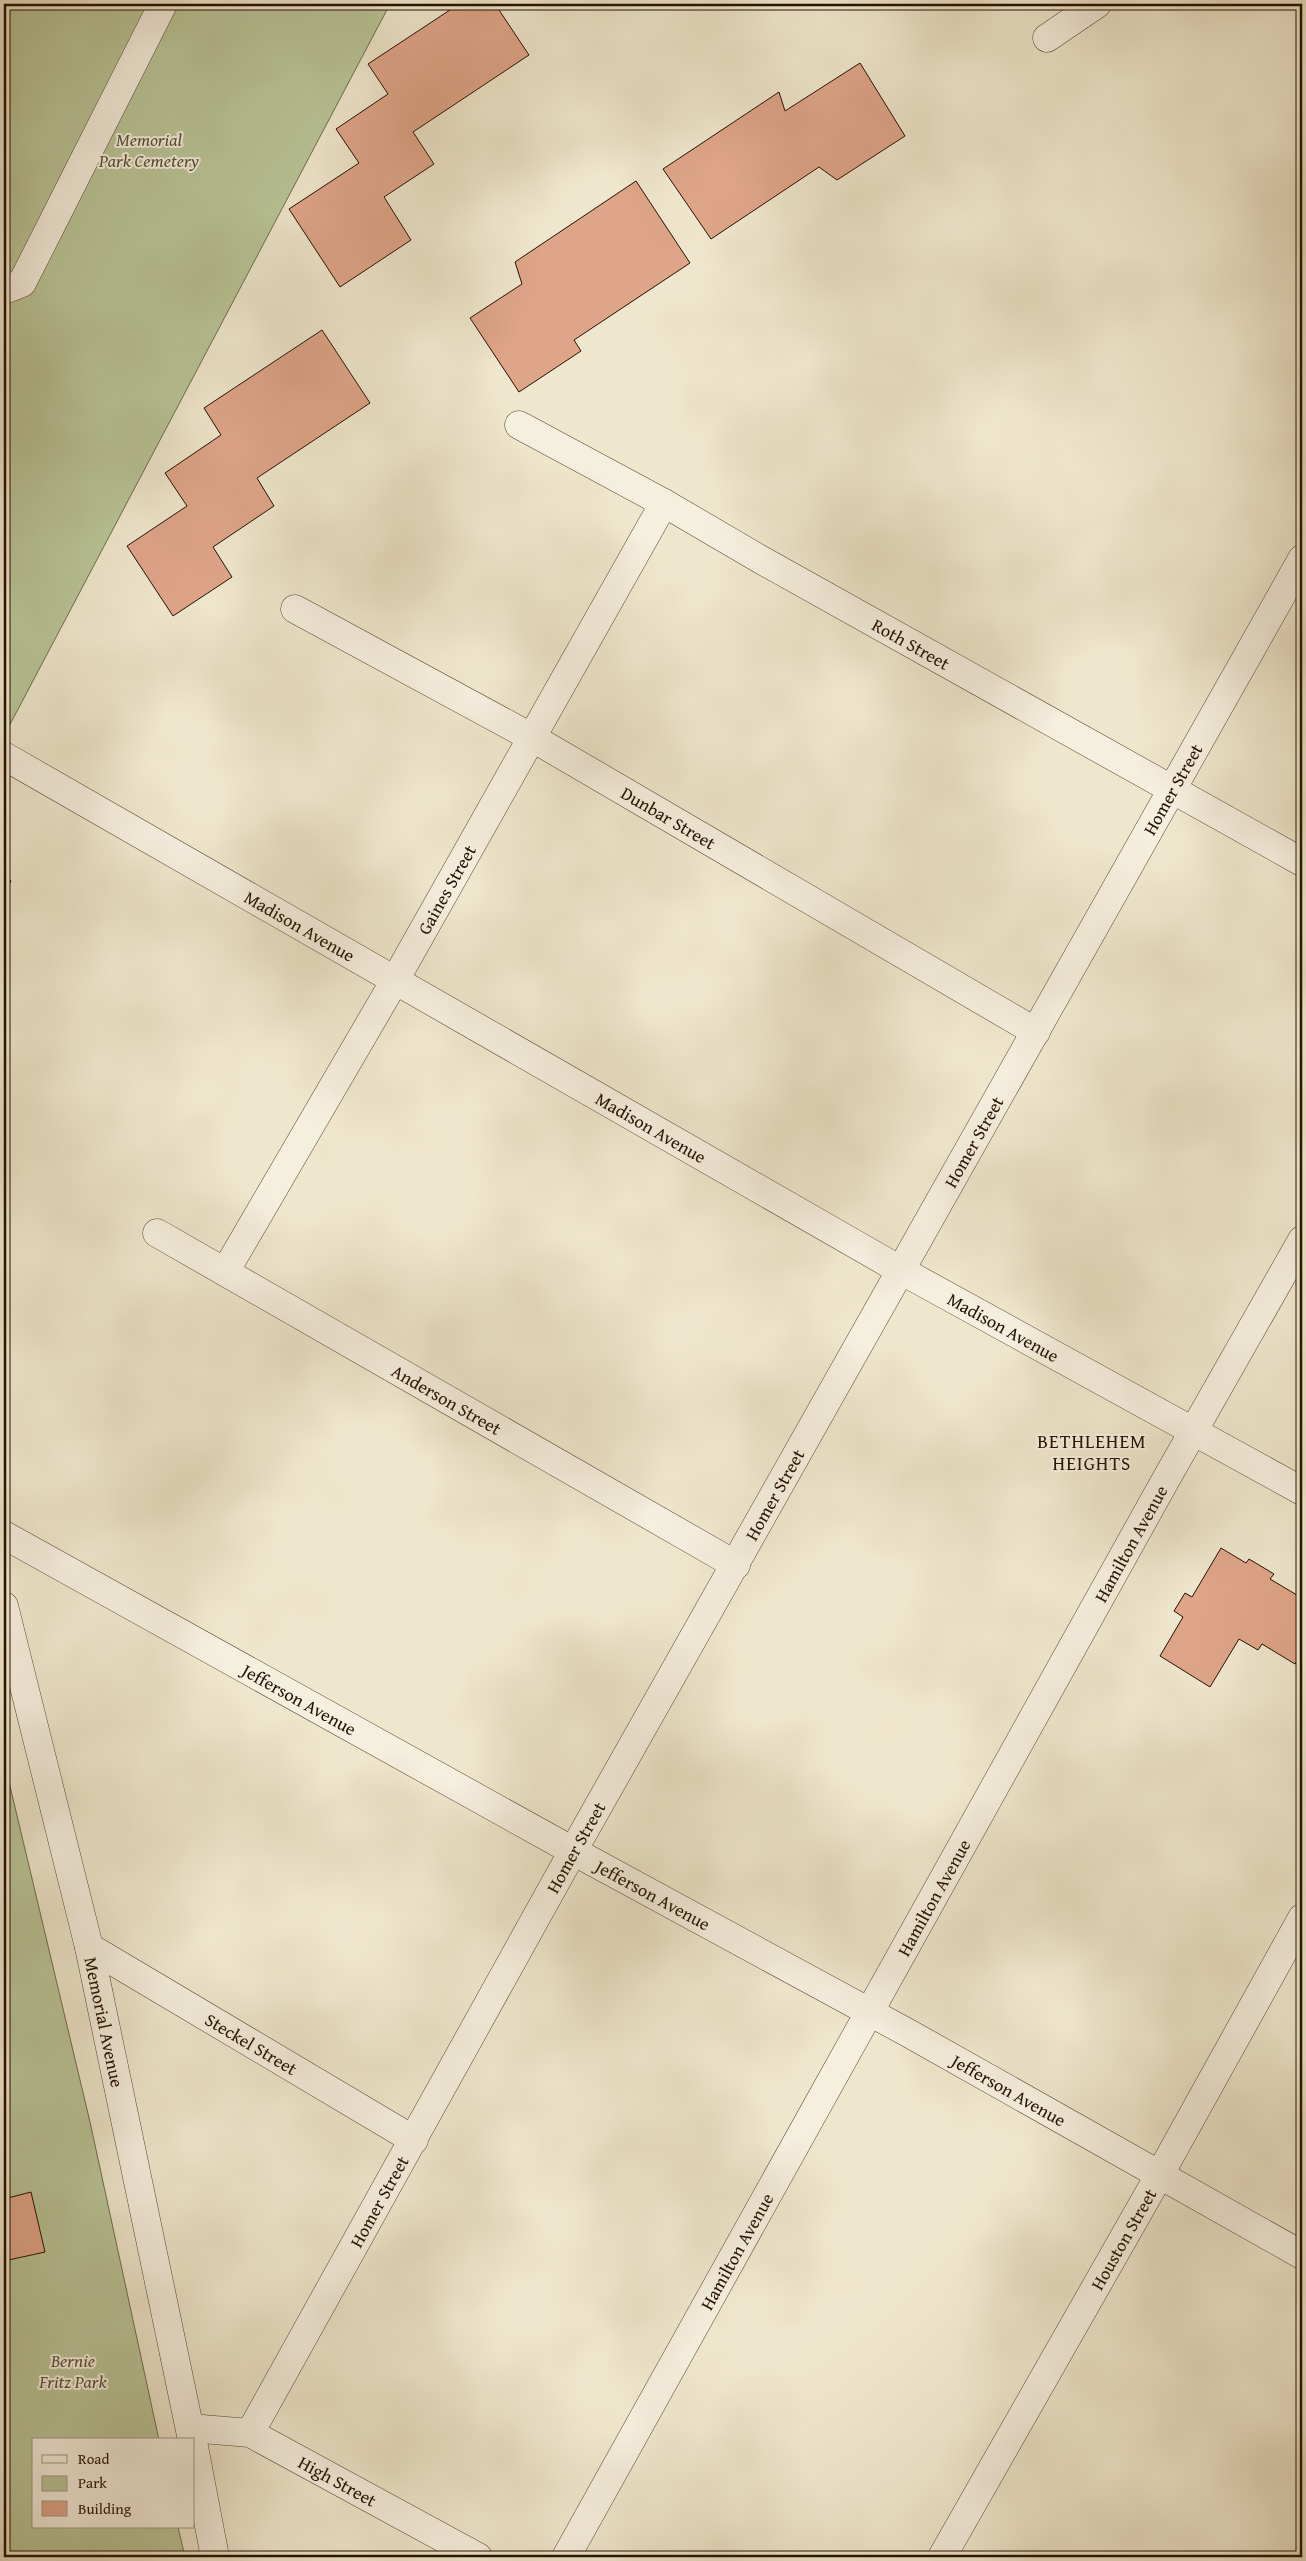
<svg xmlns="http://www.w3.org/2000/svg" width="1306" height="2561" viewBox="0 0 1306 2561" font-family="'Gentium Book Plus',serif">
	<rect width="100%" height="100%" fill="#efe7cd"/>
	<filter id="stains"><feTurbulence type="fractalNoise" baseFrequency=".004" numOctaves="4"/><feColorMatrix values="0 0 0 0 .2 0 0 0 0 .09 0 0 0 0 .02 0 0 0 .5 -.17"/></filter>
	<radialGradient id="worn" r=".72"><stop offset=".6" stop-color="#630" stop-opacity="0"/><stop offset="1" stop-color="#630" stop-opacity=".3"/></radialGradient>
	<!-- green -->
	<path fill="#b9c598" stroke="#6e6b4c" d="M4,4H390L6,732L4,731Z
		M4,1761L90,2122L159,2440H34V2527H178L185,2557H4Z"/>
	<!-- building -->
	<path fill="#dfa589" stroke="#241101" d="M459,4H495L529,55L413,132L434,164L384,197L411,240L340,287L289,209L359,163L336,129L388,94L368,64Z
		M622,4H636L627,10Z
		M860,63L905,136L837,180L819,167L711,239L663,169L779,92L785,111Z
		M636,181L690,263L574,340L581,351L519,392L470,318L522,284L515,262Z
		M322,330L370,403L257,478L274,506L213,547L232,577L173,616L127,546L187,506L165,473L221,435L204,408Z
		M4,877L11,881L4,894Z
		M1221,1548L1246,1563L1249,1559L1274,1574L1270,1579L1302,1598V1616L1298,1623L1302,1626V1652L1295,1664L1262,1644L1258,1650L1239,1639L1210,1687L1160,1656L1183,1617L1174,1611L1185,1593L1192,1597Z
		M31,2192L45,2252L4,2261V2199Z"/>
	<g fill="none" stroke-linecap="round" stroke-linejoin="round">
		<defs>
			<g id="minor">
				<path d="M1047,38L1097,4"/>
				<path d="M4,290L22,283L163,4"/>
				<path id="s1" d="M519,425L664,503L758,558L1302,862"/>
				<path id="s2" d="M295,609L531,737L1036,1032"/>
				<path id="s3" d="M4,756L902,1271L1302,1491"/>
				<path id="s4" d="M157,1233L736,1565"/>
				<path id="s5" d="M225,1272L394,982L664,503"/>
				<path id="s6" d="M4,1535L573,1851L910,2034L1302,2255"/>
				<path id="s7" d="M4,1606L89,1947L192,2440"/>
				<path id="s8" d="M89,1947L414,2140"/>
				<path id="s9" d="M190,2428L250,2433L478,2557"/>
				<path id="s10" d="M250,2433L573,1851L1302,559"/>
				<path d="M194,2447L215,2557"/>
				<path id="s11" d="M566,2557L1165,1481L1302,1240"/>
				<path id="s12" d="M942,2557L1160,2174L1302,1918"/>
			</g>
		</defs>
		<!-- minor casing -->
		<use href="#minor" stroke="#574634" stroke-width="29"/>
		<!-- minor -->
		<use href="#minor" stroke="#f5efde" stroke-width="28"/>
	</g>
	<g text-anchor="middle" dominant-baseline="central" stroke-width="4" stroke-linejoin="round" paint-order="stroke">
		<!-- park labels -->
		<g font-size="18" font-style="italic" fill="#585036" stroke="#f5efde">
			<text x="149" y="139">Memorial<tspan x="149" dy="21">Park Cemetery</tspan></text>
			<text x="73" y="2360">Bernie<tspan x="73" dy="21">Fritz Park</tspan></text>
		</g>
		<!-- street labels -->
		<g font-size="18" fill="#241101" stroke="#f5efde">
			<text stroke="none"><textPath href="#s1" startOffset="449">Roth Street</textPath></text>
			<text stroke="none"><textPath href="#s10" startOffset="1885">Homer Street</textPath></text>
			<text stroke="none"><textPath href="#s2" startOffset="428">Dunbar Street</textPath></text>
			<text stroke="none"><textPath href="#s5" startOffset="442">Gaines Street</textPath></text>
			<text stroke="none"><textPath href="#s3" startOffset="341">Madison Avenue</textPath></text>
			<text stroke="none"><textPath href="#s3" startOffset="746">Madison Avenue</textPath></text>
			<text stroke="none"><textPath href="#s10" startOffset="1480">Homer Street</textPath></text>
			<text stroke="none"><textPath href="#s3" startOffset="1151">Madison Avenue</textPath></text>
			<text stroke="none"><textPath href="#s4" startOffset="334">Anderson Street</textPath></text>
			<text stroke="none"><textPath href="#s10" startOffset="1075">Homer Street</textPath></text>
			<text stroke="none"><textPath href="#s11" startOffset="1160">Hamilton Avenue</textPath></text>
			<text stroke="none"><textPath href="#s6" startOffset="338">Jefferson Avenue</textPath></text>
			<text stroke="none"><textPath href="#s10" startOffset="670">Homer Street</textPath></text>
			<text stroke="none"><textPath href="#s6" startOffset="742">Jefferson Avenue</textPath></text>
			<text stroke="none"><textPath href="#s11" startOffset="755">Hamilton Avenue</textPath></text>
			<text stroke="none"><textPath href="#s7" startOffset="428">Memorial Avenue</textPath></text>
			<text stroke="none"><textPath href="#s8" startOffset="189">Steckel Street</textPath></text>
			<text stroke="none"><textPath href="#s6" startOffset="1148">Jefferson Avenue</textPath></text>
			<text stroke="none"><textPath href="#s10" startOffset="265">Homer Street</textPath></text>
			<text stroke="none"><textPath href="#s12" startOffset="366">Houston Street</textPath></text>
			<text stroke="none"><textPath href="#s11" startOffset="350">Hamilton Avenue</textPath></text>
			<text stroke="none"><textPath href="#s9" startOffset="160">High Street</textPath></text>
		</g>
		<!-- neighbourhood labels -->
		<g font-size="19" letter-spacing="1" fill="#241101" stroke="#f5efde">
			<text x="1092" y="1441">BETHLEHEM<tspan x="1092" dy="22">HEIGHTS</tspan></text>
		</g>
	</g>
	<!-- margin -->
	<rect width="1306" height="2561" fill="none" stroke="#efe7cd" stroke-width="20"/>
	<rect x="5" y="5" width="1296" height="2551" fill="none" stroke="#241101" stroke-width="2.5"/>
	<rect x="10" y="10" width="1286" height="2541" fill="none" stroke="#241101"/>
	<!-- legend -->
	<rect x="32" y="2438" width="162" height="90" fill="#f5efde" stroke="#a19686"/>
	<rect x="42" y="2455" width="25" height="8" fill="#f5efde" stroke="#a19686"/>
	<text x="78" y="2464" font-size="15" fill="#241101">Road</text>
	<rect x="42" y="2476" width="25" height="15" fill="#b9c598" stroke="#a19686"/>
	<text x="78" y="2488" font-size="15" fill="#241101">Park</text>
	<rect x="42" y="2501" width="25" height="15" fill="#dfa589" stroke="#a19686"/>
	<text x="78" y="2514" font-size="15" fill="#241101">Building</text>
	<rect width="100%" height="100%" filter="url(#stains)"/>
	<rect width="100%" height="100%" fill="url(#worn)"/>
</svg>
